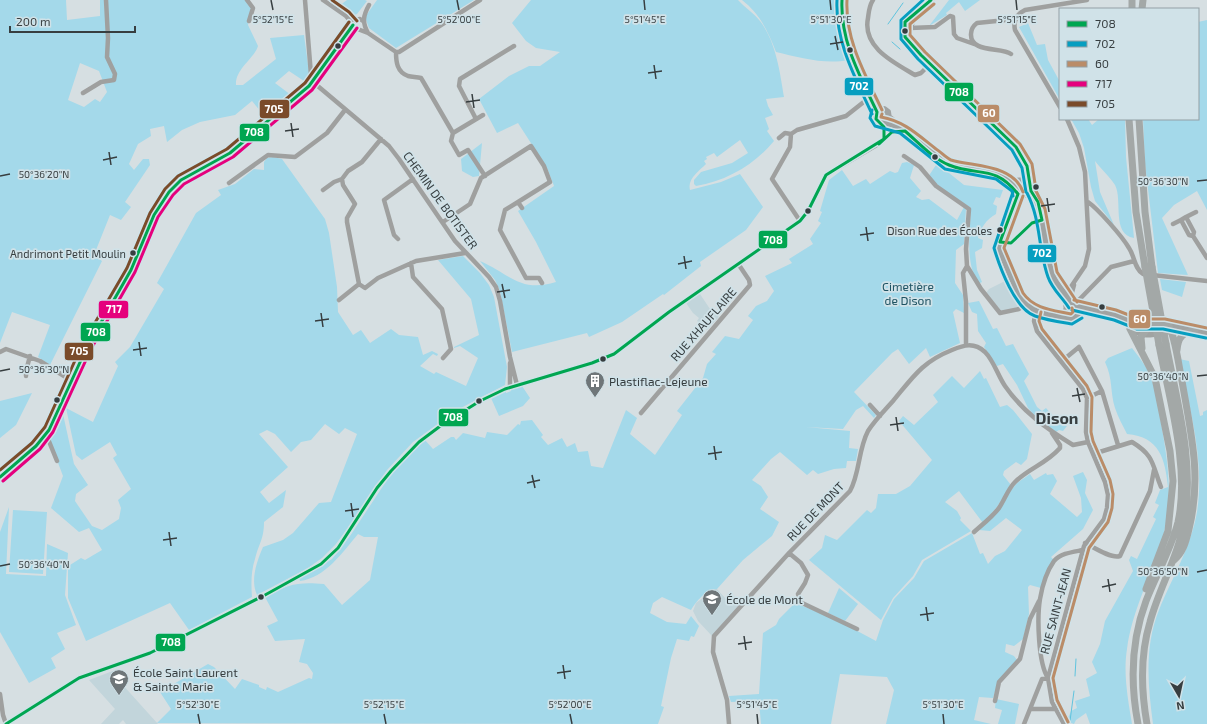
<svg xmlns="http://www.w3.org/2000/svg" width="1207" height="724" viewBox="0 0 1207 724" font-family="'Exo 2',sans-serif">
	<rect width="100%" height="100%" fill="#d6dfe2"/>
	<!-- built -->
	<path fill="#c2d5db" d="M1005,281L1018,307L1002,312L986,293L989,289Z
		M700,294L710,309L719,317L707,330L697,321L699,318L693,313L686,303Z
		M716,588L726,599L732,594L742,602L712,636L698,621L693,611L696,603Z
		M118,669L123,678L121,683L158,724H126L123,720L119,724H101L115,709L89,680Z"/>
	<!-- green -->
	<path fill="#a4d9ea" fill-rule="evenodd" d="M0,0H66L67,20L100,16V0H245L251,7L248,25L258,46C254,59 235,69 236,85H243L276,59L270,38L304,35L310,79L307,83L289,71L275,83L291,95L266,118L252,101L235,115L200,122L182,130L167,142L164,126L150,129L151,136L138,144L129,164L134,170L143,159H149L150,165L125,202L131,207L121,220L110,215L94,255L102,261L50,365L38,357L50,325L12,312L0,343ZM80,63L99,71L107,92L100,102L95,99L84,107L68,100Z
		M347,0H365L367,1L357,14L352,16L339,6Z
		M377,0H474L396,48L369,28L365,17Z
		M531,0H738C745,8 754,13 760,21C776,42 780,72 784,97L766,99L768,106L773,115L765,118L769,129L767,131L774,141C755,164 727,181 696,186L694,184V180L701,172L732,163L748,153L740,140L717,157L714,153L706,157L707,159L704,161L706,164C699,171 687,179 690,190L721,182L740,174L763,207L746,230L700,262L701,266L664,295L663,294L622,322L589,337L587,333L512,352L500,291L495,280L480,261C510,274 520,293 556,282L536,242L518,211L554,186L547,168L518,123L497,133L479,99L509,76L529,66H540L560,52L536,48L526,41L512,23Z
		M742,0H836V13L848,60C825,65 798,57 776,52C768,31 760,14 742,0Z
		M949,0H980L965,11L959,2L946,13L947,15L929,26Z
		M1207,20V210L1197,191L1174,205L1162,218L1188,275L1158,273L1145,164L1143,119H1198V22Z
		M1028,23L1037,45L1045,44L1048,60L1060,82V100L1019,27Z
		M1071,119H1088L1092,125L1099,119H1125L1126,157L1134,238C1111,234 1123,200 1115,185C1110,177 1101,169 1095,161L1100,192L1114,225L1095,201L1091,187L1084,148L1079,133Z
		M482,143L479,176L473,177L462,171L461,159Z
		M273,157L282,159L325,219L329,233L337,287L338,312L353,335L361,330L370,343L391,329L399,335L418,337L423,355L432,351L438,354L437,356L433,354L420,366L434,374L436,372L466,386L478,358L460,346L454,348V347L479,335L471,299L438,260L463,256L480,273L489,285L494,297L507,367L505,385L457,410L413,442L387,470L350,525L336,544L322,558L308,568L257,595C250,580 257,561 263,547L283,540L293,533L319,503L331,502L357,434L345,428L339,434L325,424L311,440L301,442L291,452L275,434L267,430L259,434L288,467L260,492L269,503L286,490L283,507L264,522C264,539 259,543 255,559C251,571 251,584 252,597L189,630L170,603L86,641L68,598V568L70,565L81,558L85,560L102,550L89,528L79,532L51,508L63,476L49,439L63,414L74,464L88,485L76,494L75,501L92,526L102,530L119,519L121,508L118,500L131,489L113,458L117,455L110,442L82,460L76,455L66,408L93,422L118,366L115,362L130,347L164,289L157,283L196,213L221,195L218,190L235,184L254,169L264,170V162L267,158Z
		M907,162L914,165L910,178L921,191L916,197L922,200L929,199L957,220L964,207L966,208L964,244L956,250L955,283L963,295L964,313L956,309L953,312L960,343L930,357L926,348L909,364L898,349L892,353L854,392L876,415L874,418L863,406L856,410L843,429L806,427L850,431L849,448L858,449L856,461H847L846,468L834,469L818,474L813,470L807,475L780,452L771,459L752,480L761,486L768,497L760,509L779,522L772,536L743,560L717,589C706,589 696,602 691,610L662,597L653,603L650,613L667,622L686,624L691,616L699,626L694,637L691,636L689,641L677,639L671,658L661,706L664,707L658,724L157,723L171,709L160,692L208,664L214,667L235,689L242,679L259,685V687L266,690L267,687L278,692L309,678L312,679L313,673L307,664L299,662L305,639L275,641L267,626L278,621L265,597C289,584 297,582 324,584L342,605L370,580L378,537H364L358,534C343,552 325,578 300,581L299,578L332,559L350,536L389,477L404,459L425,440L433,449L451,437H454L456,440L463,433L485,438L487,432L507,435L518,424L520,425L521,421L532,420L543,435L541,437L548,445L562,438L567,447L575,443L578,452L588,451L591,466L603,468L626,410L637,418L630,434L655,455L682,415L677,411L703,378L707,364L716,354L712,352L725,336L739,339L753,320L748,316L756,306L767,301L774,291L765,276L792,263L789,259L813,244L810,239L821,223L818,221L822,212L820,211L829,180L842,170L853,186L866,179L870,184L890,171L895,173L898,172L902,163Z
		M936,165H939L964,185L1003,190L1000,198L996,197L993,204L997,206L996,214C986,220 981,227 978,238L983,240L982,248L975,252L977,270L982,282L978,284C965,261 970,232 971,208L946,192L928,177Z
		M1160,279L1186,282L1182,297L1162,290Z
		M979,301L993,329L997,328L1006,346L1013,344L1029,374L1024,381L1037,407L1042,411L1046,408L1061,425L1067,426L1063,431L1059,430L1056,432L1037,418L1028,408L1017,385L1003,364L997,366L984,347L986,343L978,331L977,314L972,312L968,303Z
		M1132,348C1138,356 1144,363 1148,371C1156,387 1158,406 1161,423C1168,462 1174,501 1162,540C1151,577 1132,610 1127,649C1123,674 1128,699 1132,724H1090L1086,713L1076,720L1074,724L1066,721V717L1069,716L1071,711L1077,708L1075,701L1090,696L1086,679L1097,673L1092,662L1100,644L1105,621L1133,571L1129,560L1131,556L1137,559L1156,519L1153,517L1159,505L1155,503L1160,490L1168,487C1165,459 1160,437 1127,434C1123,426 1118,417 1115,408C1110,392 1113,379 1105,362L1108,358Z
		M1179,359L1189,361L1200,416L1203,415V412L1207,410V724H1153C1148,686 1144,647 1159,610C1172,578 1191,547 1197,512C1205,461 1190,409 1179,359Z
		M980,371L984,379L986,378L1000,407L1007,405L1013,410L1032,434L1027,459L1021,465L1016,462L1004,471L1003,475L1011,485L997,507L983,523L959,491L945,502L957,511L961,518L960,520L971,531L922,560L913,576L893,598L881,620L809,560L822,548L825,535L837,540L867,510L871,513L876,508L878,494H896L910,486L932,460L899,421L903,416L914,425L938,402L933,395L952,376L964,388Z
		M522,386L530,398L523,406L499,416L491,398L506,391V393L511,391L510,389Z
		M32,393L16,425L0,438V401Z
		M1083,472L1087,480L1085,493L1093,510L1083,529L1051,557L1054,560L1041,588L1030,585L1028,587L1029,614L1023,639L1014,646L1006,644L1005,652L1014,656L1017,660L998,682L993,698L979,697L974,720L991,724H886L894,690L887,677L840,674L831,724H761L759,701L731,702L729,696L759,694L763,633L776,625L779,619L795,603L833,618L876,641L883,620L894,599L914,578L924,561L972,533L980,554L983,553L988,564L995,556L1005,551L1022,530L1006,518L990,531L979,530L1017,483L1030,474L1034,480L1046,473L1047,475L1053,474L1057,481L1050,494L1077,517L1082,512L1081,498L1073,476Z
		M9,507L6,574L46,576L47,544L68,553L65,595L76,625L57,633L65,649L51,658L56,668L29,683L0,632V532Z
		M13,510L47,512L43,574L9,572Z
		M839,588L858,604L845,621L828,613Z
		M996,699L1019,704L1015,724H998L1002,710L995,708Z"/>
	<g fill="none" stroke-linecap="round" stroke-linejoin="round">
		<!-- stream -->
		<path stroke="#60c4de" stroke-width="1" d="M888,24L903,3
			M892,42L900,49
			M1075,676L1076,659
			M1070,721L1074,691"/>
		<!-- minor -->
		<path stroke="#9fa09f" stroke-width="4.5" d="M247,0L253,8L249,21
			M305,0L311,75
			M323,0L346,16L353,24
			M873,0C869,6 869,11 868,18C862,47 893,62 915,75L921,73L930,64
			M918,13L910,28L935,27L950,16L953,17L954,34L957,38L977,45
			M363,21L360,19L355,20L353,24L355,28L368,33L396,52H399L480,0
			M368,33C362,22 363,16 369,5
			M396,52C396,62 397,72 408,76C412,77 417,77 421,78L424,83L453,133L451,141L459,155L468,150L485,176
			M1011,54C1001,47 970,53 971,34C971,29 973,26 977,23L1016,19
			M313,82L389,146L399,159L455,241L489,277L496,287L500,301L510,357L517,385
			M83,93L101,82L114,80L115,74L107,57L108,38L106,0
			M1060,107L1015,30C1013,21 1017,14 1025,10L1087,0
			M476,119L459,86L460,79L514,46
			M880,123L884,129V139
			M453,133L483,115
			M779,138L785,133L791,134
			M904,156L920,167L936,186L969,209L966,249L967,266L963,273L966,302V344
			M229,183L268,155L295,157L327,133L345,110
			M323,190L334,182L342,179
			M518,202L505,210L500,230L526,278H539L542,283
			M1088,202C1098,209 1122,236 1129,248C1135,257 1134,268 1143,274L1207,281
			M1186,217L1196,212
			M800,221L772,179L790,147L791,134L797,130L846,116L870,97
			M443,222L470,204L481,178L531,146L544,166L550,182L518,202L522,208
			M1173,224L1181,220
			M1193,236L1189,235L1181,220L1186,217L1194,232L1193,236L1207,258
			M398,239L394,235L384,200L413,179
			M1000,242L1011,243L1032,223L1042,220
			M411,263L413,277L442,309L451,349L443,358
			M967,266L981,289L1000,313L1019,309L1026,304
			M359,284L347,222V218L355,204L343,185L342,179L348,171L362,162L381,139
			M359,284L365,288L378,278L416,261L465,253
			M339,300L359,284
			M1070,300L1074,285
			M1074,305L1111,267L1134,261
			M1066,308L1064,297L1085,266L1089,249L1085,172L1079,147L1067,119
			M1036,311L1034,321L1037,331L1083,389L1087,398L1086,432L1088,442L1105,482L1108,495L1107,508L1104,519L1084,546L1048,678L1052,702L1064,724
			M1037,327L1039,321L1048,315
			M0,352L6,349L40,361L72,381
			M1062,361L1079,347L1102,391L1118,445
			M26,376V371L30,356
			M510,387V363
			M1087,398L1102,391
			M870,405L880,416
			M641,413L750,285L749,280L739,265
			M46,434L57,461
			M1093,454L1132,442C1155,456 1152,465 1161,487
			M0,477L36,446L49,430L87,347L131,270L154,215L169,192L181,180L230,153L309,86L353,25
			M974,532C983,524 992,517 999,508C1005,499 1008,489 1015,482C1029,468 1046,464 1060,448V445L1052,433
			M1085,543C1093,547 1111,559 1120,556L1150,491L1154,470
			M789,553L801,563L808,575L805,583L798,594L800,602L857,629
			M1048,678C1038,663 1037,617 1040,599C1042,587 1047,571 1054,561C1061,553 1073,552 1083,550
			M0,694L3,715L6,724
			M995,701L999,682L1020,659L1030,619L1039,601
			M1030,709H1055
			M6,724L79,678L150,653L265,595L321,564L338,548L377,488L391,471L419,442L443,424L480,401L505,389L592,363L614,354L669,312L800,221L808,211L826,175L880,143L892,132L905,131
			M729,724L727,700L713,652L714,636L789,553L850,491C860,473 858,450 868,431C875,420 885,410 893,401C913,377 922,362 952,350C964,345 974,342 985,352C994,361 998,376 1005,386C1023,412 1047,429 1073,445L1088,442
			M1024,724L1042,679L1048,678"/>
		<!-- major -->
		<path stroke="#a0a3a2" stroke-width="6" d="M842,0C837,38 862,79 877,112
			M931,0L905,22V37L921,55L1016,147L1027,166L1029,181
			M889,117L947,164L996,174L1013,181L1027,180L1032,186L1031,191L1028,195H1020L1016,188L1005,178
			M886,123L889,119L888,112L884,109L879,110L875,115L878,122L891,124L898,127
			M1031,191C1047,215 1043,247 1052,274C1056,287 1067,294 1073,305
			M1018,194L999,248L1019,295L1024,303L1036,311L1072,319L1079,314L1077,307
			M1068,317L1066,310L1068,306L1073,305L1115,315L1138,324H1152
			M1124,319C1138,343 1154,333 1176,330
			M1165,324L1207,333"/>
		<!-- highway -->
		<path stroke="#a3a8a7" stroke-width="7" d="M1132,9V0
			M1142,9L1143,0
			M1129,119L1136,212L1145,267
			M1139,119L1145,212L1152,267
			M1168,325C1175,334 1179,368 1182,381C1191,434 1202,476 1189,529C1186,542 1183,553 1173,561
			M1130,329L1155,378L1170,451L1173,481L1168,531L1146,589
			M1142,348L1141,337L1150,325
			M1177,350C1178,337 1183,332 1195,331
			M1138,724C1130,682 1131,641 1146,601C1156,575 1171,550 1178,522C1190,468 1169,398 1159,345
			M1147,724C1141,690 1140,655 1150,622C1159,588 1178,557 1184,522C1195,463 1177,402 1166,344"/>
		<!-- highway-bridge -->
		<path stroke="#a3a8a7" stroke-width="7" d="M1145,267L1159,345
			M1152,267L1166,344"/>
		<defs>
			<path id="bus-1" d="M842,0C840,41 860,76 877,112
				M931,0L905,22V37L921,55L1016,147L1027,166L1031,191
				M905,131C919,143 932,158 949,165C979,177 994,164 1018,194
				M879,144L892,132L905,131
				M1031,191L1038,202L1042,220
				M1000,242L1018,194
				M1000,242L1011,243L1032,223L1042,220
				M0,477L36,446L49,430L87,347L131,270L154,215L169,192L181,180L230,153L309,86L353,25
				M6,724L79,678L150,653L265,595L321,564L338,548L377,488L391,471L419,442L443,424L480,401L505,389L592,363L614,354L669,312L800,221L808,211L826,175L884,139V127L876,119L877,112"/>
			<path id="bus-2" d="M837,0C835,42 855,77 872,114
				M923,0L901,20V39L918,59L1012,150L1022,168L1026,192
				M872,110L870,118L875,126L900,133L945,169L996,179L1012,191L1013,196
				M1013,192L994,248C1000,268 1015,309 1035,316C1046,320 1060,322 1072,324L1082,318
				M1027,193C1041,220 1038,249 1048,277C1052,289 1062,297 1069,308
				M1072,310L1114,320L1137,329H1163L1206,338"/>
			<path id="bus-3" d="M847,0C845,40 865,74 882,110
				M934,4L910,24V35L925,52L1020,144L1032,164L1036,190
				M882,114L881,117C904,121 918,135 936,149C941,152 946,158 951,160C975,167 1013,164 1023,192
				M1035,189L1045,209L1057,272L1077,302
				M1023,196L1004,248L1023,293C1034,309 1053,310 1071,314L1073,312L1072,308
				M1074,300L1116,310L1139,319H1165L1207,328
				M1041,312L1039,321L1042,329L1087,386L1092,397L1091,432L1093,441L1110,480L1113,494L1112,508L1108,522L1089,548L1053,678L1057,700L1068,722"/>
			<path id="bus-4" d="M3,481L40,449L53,432L91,349L135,272L158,217L173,195L184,184L233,157L312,90L357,28"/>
			<path id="bus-5" d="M332,0L349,12L357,21
				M0,470L32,443L45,427L82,345L127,268L150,213L165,189L178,176L227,149L305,83L349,22"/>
		</defs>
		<!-- bus-1 casing -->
		<use href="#bus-1" stroke="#d0e2e8" stroke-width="6"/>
		<!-- bus-2 casing -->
		<use href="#bus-2" stroke="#d0e2e8" stroke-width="6"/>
		<!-- bus-3 casing -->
		<use href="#bus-3" stroke="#d0e2e8" stroke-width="6"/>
		<!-- bus-4 casing -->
		<use href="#bus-4" stroke="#d0e2e8" stroke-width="6"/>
		<!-- bus-5 casing -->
		<use href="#bus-5" stroke="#d0e2e8" stroke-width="6"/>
		<!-- bus-1 -->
		<use href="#bus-1" stroke="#00a651" stroke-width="3"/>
		<!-- bus-2 -->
		<use href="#bus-2" stroke="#069ec0" stroke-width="3"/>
		<!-- bus-3 -->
		<use href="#bus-3" stroke="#ba8c68" stroke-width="3"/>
		<!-- bus-4 -->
		<use href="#bus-4" stroke="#e5007d" stroke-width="3"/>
		<!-- bus-5 -->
		<use href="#bus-5" stroke="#7a4b2a" stroke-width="3"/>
	</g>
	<!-- ticks -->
	<path fill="none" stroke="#373e40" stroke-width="1.5" d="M271,0L273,10M457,0L459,10M644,0L645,10M830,0L831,10M1016,0L1017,10M835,36L838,50M830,44L843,42M654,65L656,79M648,73L662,71M472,94L474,108M466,102L480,100M291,123L293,137M285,131L299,129M109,152L111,165M103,160L117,157M0,176L10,174M1197,181L1207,180M1047,198L1049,212M1041,206L1055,204M866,227L868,241M860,235L874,233M684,256L686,269M678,264L692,261M502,284L505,298M497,292L510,290M321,313L323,327M315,321L329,319M139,342L141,356M133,350L147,348M0,371L10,369M1197,376L1207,375M1077,388L1080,402M1072,396L1085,394M896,417L898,431M890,425L904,423M714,446L716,460M708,454L722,452M532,475L535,488M527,483L540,480M351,503L353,517M345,511L359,509M169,532L171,546M163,540L177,538M0,566L10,564M1197,572L1207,570M1108,579L1110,592M1102,587L1116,584M926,607L928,621M920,615L934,613M744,636L746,650M738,644L752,642M563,665L565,679M557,673L571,671M198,714L200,724M384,714L386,724M570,714L572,724M757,714L758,724M943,714L944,724"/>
	<!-- icons -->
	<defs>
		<symbol id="building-pin" viewBox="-11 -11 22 30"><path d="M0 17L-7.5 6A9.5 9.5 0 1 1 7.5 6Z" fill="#6f7679" stroke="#d0e2e8"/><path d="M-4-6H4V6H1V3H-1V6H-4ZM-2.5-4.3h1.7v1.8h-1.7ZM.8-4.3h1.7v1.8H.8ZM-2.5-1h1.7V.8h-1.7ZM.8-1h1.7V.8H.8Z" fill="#fff"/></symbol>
		<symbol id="school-pin" viewBox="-11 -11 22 30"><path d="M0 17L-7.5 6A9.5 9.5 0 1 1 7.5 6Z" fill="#6f7679" stroke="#d0e2e8"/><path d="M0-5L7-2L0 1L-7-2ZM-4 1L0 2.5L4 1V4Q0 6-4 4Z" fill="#fff"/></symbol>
	</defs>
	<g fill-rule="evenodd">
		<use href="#building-pin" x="584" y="370" width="22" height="30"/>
		<use href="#school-pin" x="701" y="588" width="22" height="30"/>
		<use href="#school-pin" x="108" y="668" width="22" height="30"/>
	</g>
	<!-- markers -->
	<g fill="#373e40" stroke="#d0e2e8" stroke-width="1.5">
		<circle cx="905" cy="31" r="3.5"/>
		<circle cx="338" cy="46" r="3.5"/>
		<circle cx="850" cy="50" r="3.5"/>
		<circle cx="935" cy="157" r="3.5"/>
		<circle cx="1036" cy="187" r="3.5"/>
		<circle cx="808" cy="211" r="3.5"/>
		<circle cx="1000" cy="230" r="3.5"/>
		<circle cx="133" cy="253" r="3.5"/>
		<circle cx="1102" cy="307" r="3.5"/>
		<circle cx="603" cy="359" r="3.5"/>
		<circle cx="57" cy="400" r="3.5"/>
		<circle cx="479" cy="401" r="3.5"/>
		<circle cx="261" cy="597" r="3.5"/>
	</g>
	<g text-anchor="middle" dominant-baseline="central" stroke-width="3.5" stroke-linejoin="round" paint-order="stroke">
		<!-- bus labels -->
		<g font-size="11" fill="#373e40" stroke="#d0e2e8" text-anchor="end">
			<text x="992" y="230">Dison Rue des Écoles</text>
			<text x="126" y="253">Andrimont Petit Moulin</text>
		</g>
		<!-- street labels -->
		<g font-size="12" fill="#373e40" stroke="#d0e2e8">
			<text transform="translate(441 200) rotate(54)">CHEMIN DE BOTISTER</text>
			<text transform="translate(703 324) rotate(-49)">RUE XHAUFLAIRE</text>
			<text transform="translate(815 511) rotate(-46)">RUE DE MONT</text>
			<text transform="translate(1055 611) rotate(-75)">RUE SAINT-JEAN</text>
		</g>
		<!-- park labels -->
		<g font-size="12" fill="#1d5262" stroke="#d0e2e8">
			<text x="908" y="286">Cimetière<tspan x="908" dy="14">de Dison</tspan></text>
		</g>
		<!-- poi labels -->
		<g font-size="12" fill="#373e40" stroke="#d0e2e8" text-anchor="start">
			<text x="609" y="381">Plastiflac-Lejeune</text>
			<text x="726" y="599">École de Mont</text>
			<text x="133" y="672">École Saint Laurent<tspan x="133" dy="14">&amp; Sainte Marie</tspan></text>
		</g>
		<!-- district labels -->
		<g font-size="16" font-weight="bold" fill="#373e40" stroke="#d0e2e8">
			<text x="1057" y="417">Dison</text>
		</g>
	</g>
	<g font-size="10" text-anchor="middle" fill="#373e40" stroke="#d0e2e8" stroke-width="3.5" stroke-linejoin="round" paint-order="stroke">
		<text x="645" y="23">5°51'45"E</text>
		<text x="273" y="23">5°52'15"E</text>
		<text x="459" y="23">5°52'00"E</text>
		<text x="831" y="23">5°51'30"E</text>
		<text x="1017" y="23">5°51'15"E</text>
		<text x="44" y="178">50°36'20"N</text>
		<text x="1163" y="185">50°36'30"N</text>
		<text x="44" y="373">50°36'30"N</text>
		<text x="1163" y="380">50°36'40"N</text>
		<text x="44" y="568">50°36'40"N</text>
		<text x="1163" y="575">50°36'50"N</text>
		<text x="198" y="708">5°52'30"E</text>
		<text x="384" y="708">5°52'15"E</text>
		<text x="570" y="708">5°52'00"E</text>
		<text x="757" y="708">5°51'45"E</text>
		<text x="943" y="708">5°51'30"E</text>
	</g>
	<g stroke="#d0e2e8" stroke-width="1.5">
		<rect x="844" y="77" width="30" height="19" rx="4" fill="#069ec0"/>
		<rect x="944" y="82" width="30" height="20" rx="4" fill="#00a651"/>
		<rect x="259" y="99" width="31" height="20" rx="4" fill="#7a4b2a"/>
		<rect x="977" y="104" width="23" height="19" rx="4" fill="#ba8c68"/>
		<rect x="239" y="123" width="31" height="19" rx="4" fill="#00a651"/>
		<rect x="758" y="230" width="30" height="19" rx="4" fill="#00a651"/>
		<rect x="1027" y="244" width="30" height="19" rx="4" fill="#069ec0"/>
		<rect x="98" y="300" width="31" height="19" rx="4" fill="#e5007d"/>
		<rect x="1128" y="309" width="23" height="20" rx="4" fill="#ba8c68"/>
		<rect x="80" y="322" width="31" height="20" rx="4" fill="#00a651"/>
		<rect x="64" y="342" width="30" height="19" rx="4" fill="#7a4b2a"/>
		<rect x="438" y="408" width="31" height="19" rx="4" fill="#00a651"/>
		<rect x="155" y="633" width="31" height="19" rx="4" fill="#00a651"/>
	</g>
	<g font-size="11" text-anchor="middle" font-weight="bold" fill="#fff">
		<text x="859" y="90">702</text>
		<text x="959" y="96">708</text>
		<text x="274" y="113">705</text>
		<text x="989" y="117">60</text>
		<text x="254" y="136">708</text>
		<text x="773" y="244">708</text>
		<text x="1042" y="257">702</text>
		<text x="114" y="313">717</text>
		<text x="1140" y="323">60</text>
		<text x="96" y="336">708</text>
		<text x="79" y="355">705</text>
		<text x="453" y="421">708</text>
		<text x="171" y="646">708</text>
	</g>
	<!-- legend -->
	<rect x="1059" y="8" width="140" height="112" fill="#d0e2e8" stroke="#93a0a5"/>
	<rect x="1067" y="21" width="20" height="6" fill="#00a651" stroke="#93a0a5"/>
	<text x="1095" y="28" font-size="12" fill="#373e40">708</text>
	<rect x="1067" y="41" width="20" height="6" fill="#069ec0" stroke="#93a0a5"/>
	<text x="1095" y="48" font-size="12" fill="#373e40">702</text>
	<rect x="1067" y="61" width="20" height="6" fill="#ba8c68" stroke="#93a0a5"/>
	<text x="1095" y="68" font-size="12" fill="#373e40">60</text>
	<rect x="1067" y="81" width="20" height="6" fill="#e5007d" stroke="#93a0a5"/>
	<text x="1095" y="88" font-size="12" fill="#373e40">717</text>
	<rect x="1067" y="101" width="20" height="6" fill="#7a4b2a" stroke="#93a0a5"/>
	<text x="1095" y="108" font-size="12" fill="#373e40">705</text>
	<!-- north arrow -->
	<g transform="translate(1179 696) rotate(171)" stroke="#d0e2e8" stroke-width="3" paint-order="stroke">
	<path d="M0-3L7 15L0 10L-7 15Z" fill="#373e40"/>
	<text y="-6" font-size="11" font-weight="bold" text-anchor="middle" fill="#373e40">N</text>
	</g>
	<!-- scale -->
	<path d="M10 26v6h125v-6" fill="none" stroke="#373e40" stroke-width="2"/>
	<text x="16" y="26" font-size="12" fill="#373e40" stroke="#d0e2e8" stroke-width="3" paint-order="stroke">200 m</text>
</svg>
